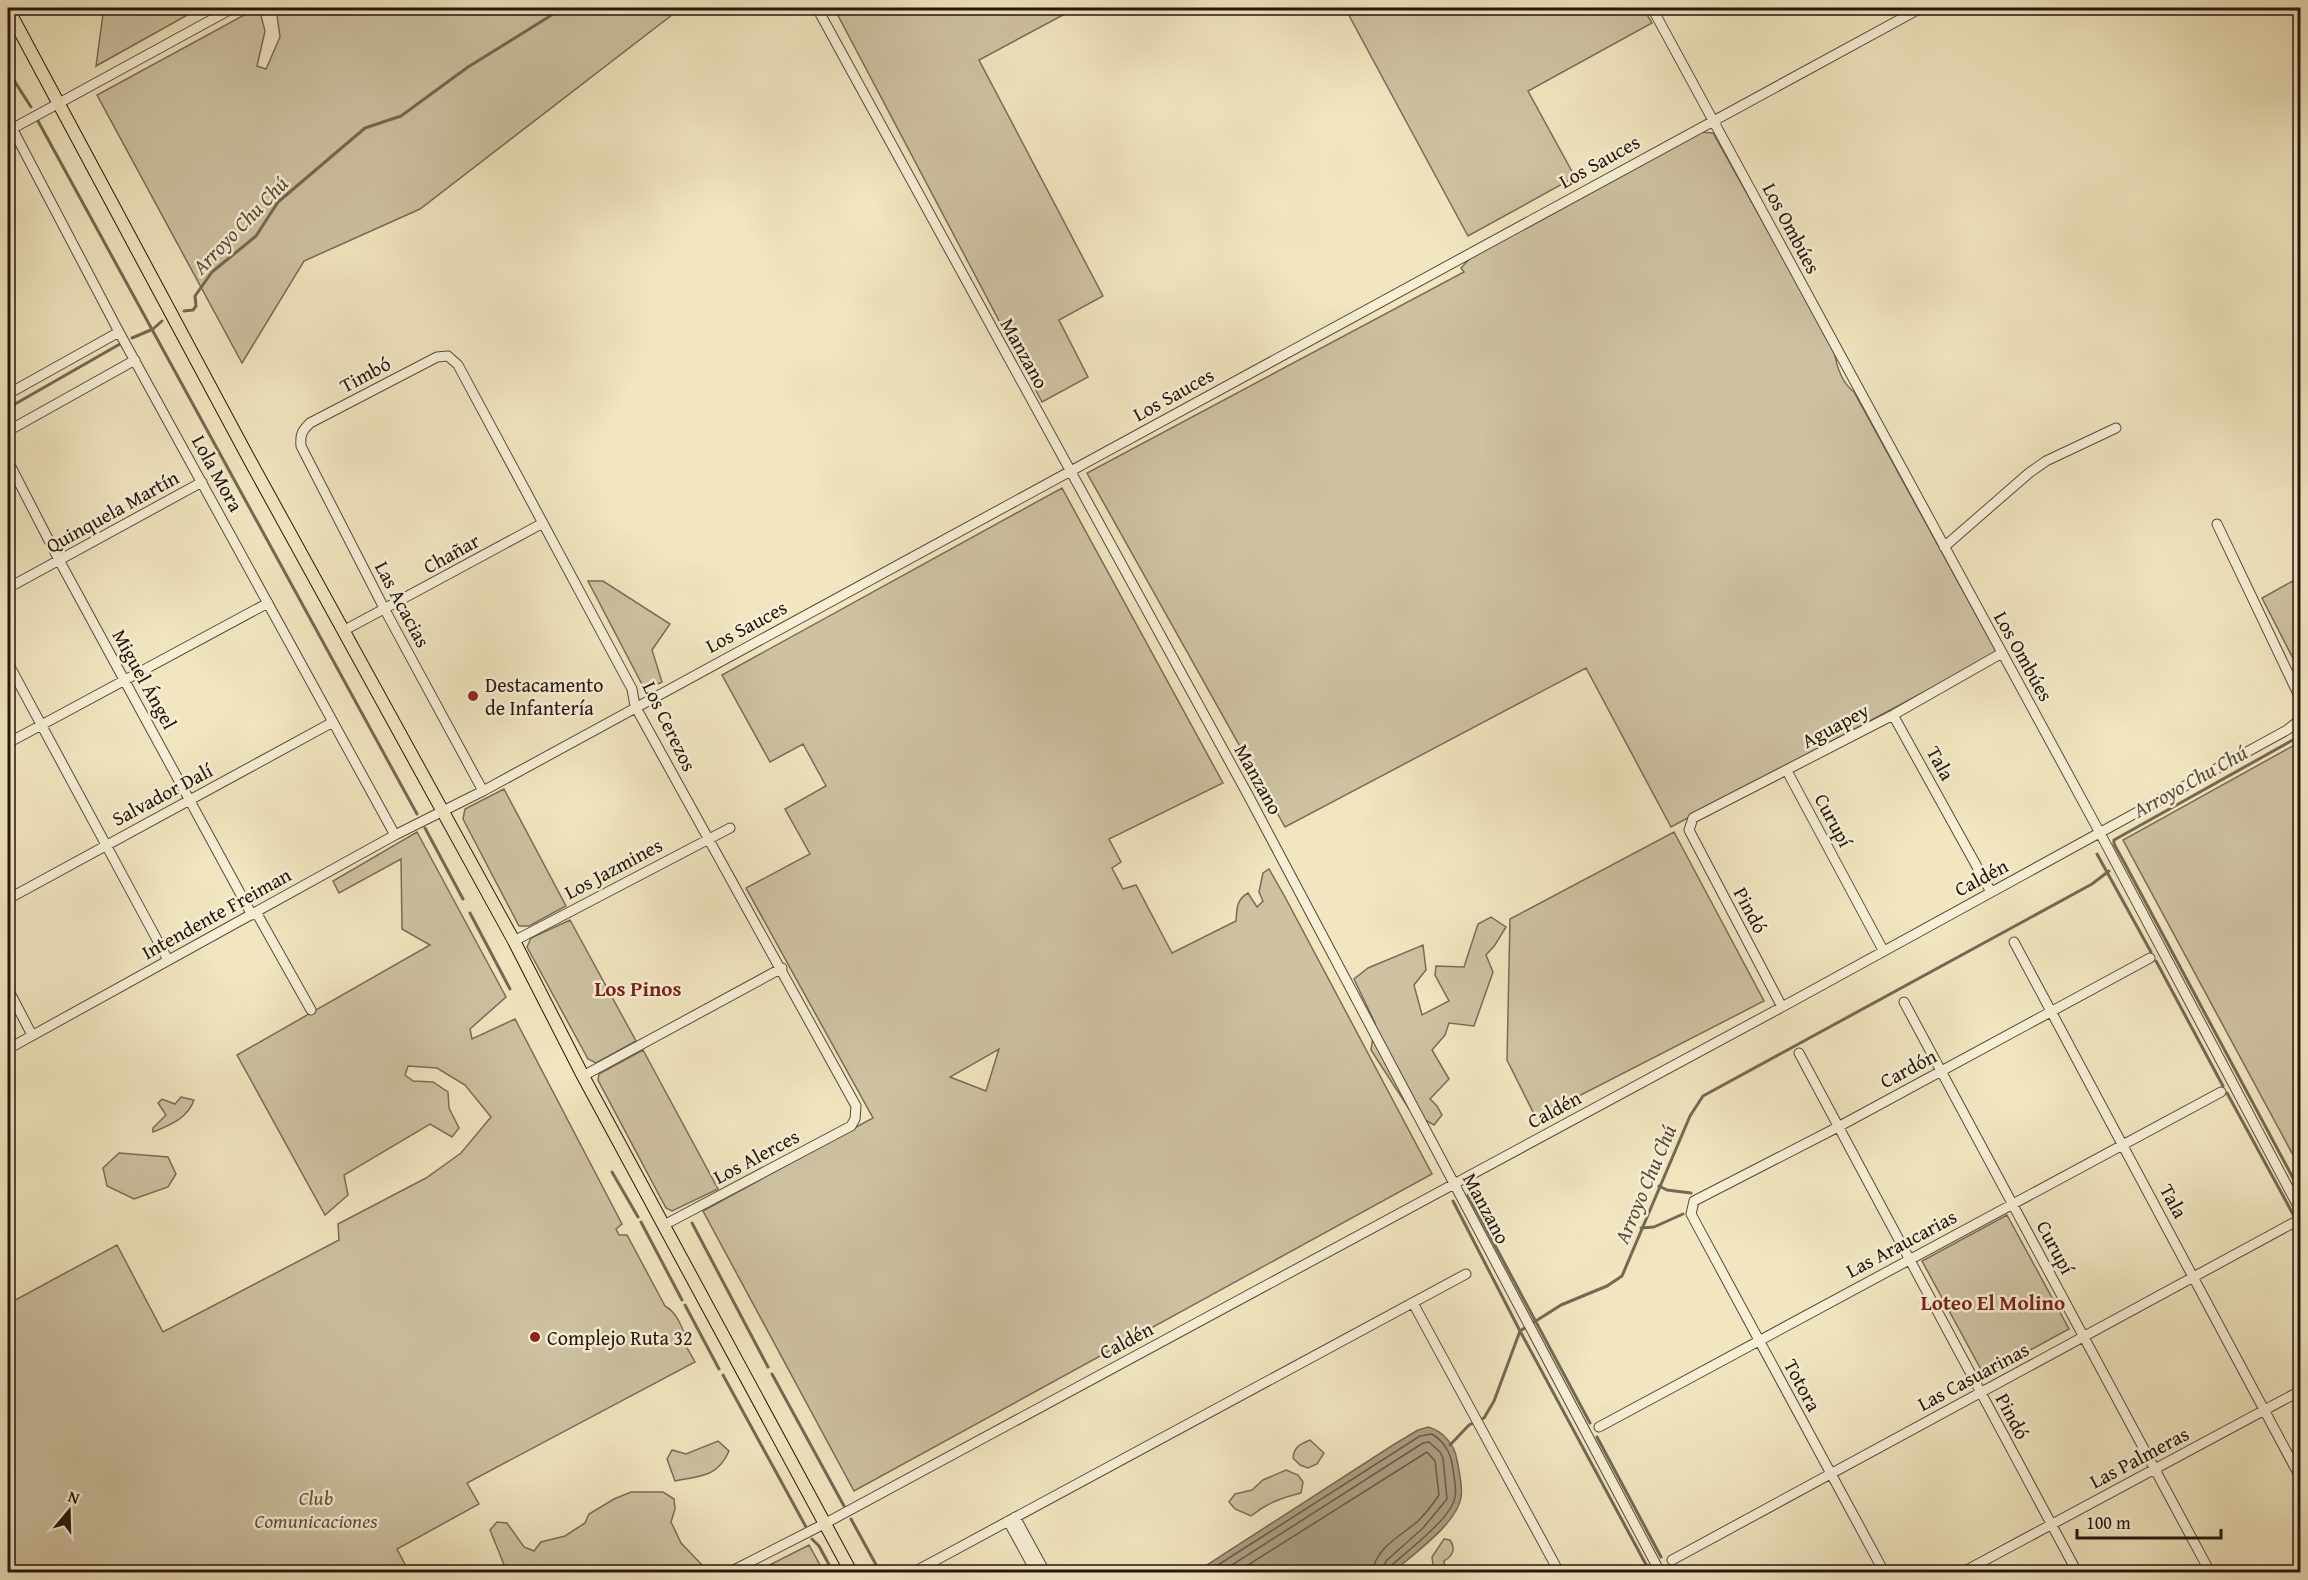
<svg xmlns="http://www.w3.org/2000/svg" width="2308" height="1580" viewBox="0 0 2308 1580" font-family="'Gentium Book Plus',serif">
	<rect width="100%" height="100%" fill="#f1e6c0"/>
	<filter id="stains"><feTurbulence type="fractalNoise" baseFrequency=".00333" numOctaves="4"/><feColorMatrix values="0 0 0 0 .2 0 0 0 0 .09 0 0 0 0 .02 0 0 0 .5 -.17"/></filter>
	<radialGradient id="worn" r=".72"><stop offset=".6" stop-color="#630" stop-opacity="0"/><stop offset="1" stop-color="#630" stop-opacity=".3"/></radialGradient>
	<!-- green -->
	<path fill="#cec2a2" stroke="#796c58" stroke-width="1.5" fill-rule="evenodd" d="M113,8H200L96,66L103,14Z
		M257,8H259L265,31L257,66L266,69L280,37L276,8H681L420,209L304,261L242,363L97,95Z
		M834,8H1076L979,60L1103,296L1059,320L1088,377L1042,402Z
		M1345,8H1643L1652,23L1528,91L1575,177L1468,236Z
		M1699,132L1713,133L1834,349C1836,365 1841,382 1854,392L1997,653L1671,827L1586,668L1285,827L1087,473L1464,272L1461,268L1473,255Z
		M1062,488L1223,783L1109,839L1121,862L1112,868L1123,889L1136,885L1172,953L1236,921C1237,909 1236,900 1248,893L1257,907L1263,901L1259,892L1263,873L1269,869L1285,897L1432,1174L854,1491L703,1211L873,1118L746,888L810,854L785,809L826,786L803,744L770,762L722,675ZM999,1049L986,1091L950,1077Z
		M2300,577V672L2262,598Z
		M588,581H603L670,624L652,650L662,682L645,690Z
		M2300,742V1168L2123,840Z
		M504,789L566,906L529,926H519L463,819L465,809Z
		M417,832L506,997L470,1029L472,1039L515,1019L622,1224L616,1229L619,1235H627L665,1306C678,1313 683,1330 688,1343L686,1346L695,1362L467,1483L479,1504L397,1549L409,1572H8V1304L117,1245L163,1332L339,1240L338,1224L426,1178L461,1153L491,1117L465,1085L437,1068L408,1066L405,1075L413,1081L433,1082L448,1092L449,1108L459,1128L452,1137L430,1124L344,1175L348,1195L325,1215L237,1055L430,945L402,929L401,859L339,893L333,881Z
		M1674,832L1764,1001L1536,1118L1507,1060L1510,919Z
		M1491,917L1506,927L1495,945L1486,955L1493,972L1474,1026L1449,1023L1445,1035L1432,1050L1449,1079L1430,1099L1437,1106L1442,1115L1434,1125L1411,1112L1371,1050L1375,1023L1354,979L1368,968L1423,945L1426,970L1414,985L1422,1015L1449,1001L1435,975L1436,966L1464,967L1478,924Z
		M570,920L636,1041L596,1063L588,1059L527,947L531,938Z
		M643,1050L718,1189L672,1211L666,1208L598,1080L599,1074Z
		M181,1097L194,1100C188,1118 170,1125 153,1132V1128L166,1115L158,1103L162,1099L175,1104Z
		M119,1153L168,1157L176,1174L168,1187L134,1199L107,1186L103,1168Z
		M2007,1215L2069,1329L1984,1375L1922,1261Z
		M1310,1440L1324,1453L1317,1464L1308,1468L1300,1465L1293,1458C1294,1447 1300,1444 1310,1440Z
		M718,1441L729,1451C718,1477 700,1476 675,1481L667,1459L672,1450L686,1454Z
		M1286,1470L1298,1475L1303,1482L1301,1493C1281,1498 1267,1503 1251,1516L1235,1509L1229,1502L1235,1494L1252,1490L1263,1480Z
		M631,1492H663L674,1499L675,1509L671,1522L681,1543L704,1567L705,1572H507L490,1530L497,1522L507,1523L524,1547L534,1551L541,1542L565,1536L585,1523L589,1514L614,1499Z
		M1444,1539L1450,1540C1456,1548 1453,1556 1444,1561L1445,1568L1441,1572H1434L1432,1557Z
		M809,1545L824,1572H756Z"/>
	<!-- water -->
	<path fill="#ab9f83" stroke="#756854" stroke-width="1.5" d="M1428,1427C1443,1431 1455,1445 1457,1460C1459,1471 1463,1486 1461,1497C1458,1523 1412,1555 1393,1572H1196L1393,1445L1418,1430Z"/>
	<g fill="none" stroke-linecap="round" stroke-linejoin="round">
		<!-- shore -->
		<path stroke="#685a48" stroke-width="1.5" d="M1207,1572L1420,1436L1432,1434C1446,1443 1451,1454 1453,1469C1454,1478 1457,1489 1455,1497C1452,1518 1407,1551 1391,1566L1389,1572
			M1221,1572L1401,1457L1423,1443L1429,1442L1440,1452L1443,1458L1447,1499L1423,1528L1386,1561L1382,1572
			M1237,1572L1427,1452L1435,1461L1439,1495C1433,1504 1426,1513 1418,1521C1402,1535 1374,1549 1373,1572"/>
		<!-- stream -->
		<path stroke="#756854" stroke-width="3" d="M8,71L31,107
			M38,121L417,814
			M184,311L193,310L196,306L195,296L212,272L256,236L278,202L365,128L401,116L468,67L563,8
			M132,338L153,329L162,321
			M8,408L120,344
			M425,828L463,899
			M2097,854L2151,952
			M2124,862L2300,1191
			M2124,862L2114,844V840L2300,736
			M470,913L510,989
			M2156,961L2223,1086
			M2227,1093L2300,1227
			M612,1172L638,1217
			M1659,1186L1667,1190L1691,1193
			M1468,1195L1590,1423
			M1453,1201L1520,1331L1650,1572
			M641,1222L682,1300
			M692,1223L768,1367
			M1641,1228L1654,1227L1683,1214
			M685,1305L719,1369
			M772,1374L844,1506
			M723,1375L806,1527
			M1597,1437L1661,1557
			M1450,1445L1469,1425L1484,1418L1494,1401L1520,1331L1561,1305L1607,1286L1622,1276L1690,1116L1703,1096L2092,884L2109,871
			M851,1519L880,1572
			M812,1539L819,1546L833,1572
			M1668,1571L1669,1572"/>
		<defs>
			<path id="minor" d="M817,8L1248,795L1660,1572
				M1652,8L2100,833L2300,1210
				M12,128L119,332L395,835
				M8,131L233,8
				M8,394L119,332
				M8,431L135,360
				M8,461L59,560L252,915
				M2217,524L2300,698
				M1944,547L2029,473L2046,461L2116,428
				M8,588L202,482
				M343,631L543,523
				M8,663L168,960
				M1893,715L1991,892
				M8,743L268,603
				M1787,771L1883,950
				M483,791L385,610L301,446C300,434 302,431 310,423L437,357L448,356L458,365L632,689L635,706L856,1106L855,1119L851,1126L664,1225
				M8,899L333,722
				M256,912L311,1010
				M514,941L730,828
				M2014,942L2300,1477
				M8,989L32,1035
				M1904,1002L2210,1572
				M1782,1007L1689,830L1693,818L1893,715L2002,653
				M8,1049L395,835L483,791L1921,8
				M1799,1053L2077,1572
				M583,1076L782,968
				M1413,1303L1559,1572
				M1599,1427L2221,1092
				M1015,1517L1045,1572
				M1008,1521L1036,1572
				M1672,1560L2293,1223
				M730,1572L824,1524L1782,1007L2287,730L2297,722L2300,715
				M914,1572L1466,1274
				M1884,1572L1691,1214L1694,1201L1838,1127L2150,958
				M1963,1572L2300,1391"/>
			<path id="major" d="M8,9L248,457L514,941L583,1076L851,1572"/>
		</defs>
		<!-- minor casing -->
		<use href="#minor" stroke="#57493a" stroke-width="11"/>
		<!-- major casing -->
		<use href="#major" stroke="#24150e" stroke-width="14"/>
		<!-- minor -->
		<use href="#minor" stroke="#f6efd6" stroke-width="9"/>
		<!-- major -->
		<use href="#major" stroke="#f1e6c0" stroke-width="12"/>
	</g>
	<!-- markers -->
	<g fill="#8f2418" stroke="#f6efd6" stroke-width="2">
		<circle cx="473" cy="696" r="6"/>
		<circle cx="535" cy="1337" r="6"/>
	</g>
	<g text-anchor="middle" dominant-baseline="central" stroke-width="5" stroke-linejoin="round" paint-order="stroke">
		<!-- street labels -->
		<g font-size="20" fill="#24150e" stroke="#f6efd6">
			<text transform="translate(1599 161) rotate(-29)">Los Sauces</text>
			<text transform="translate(1792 228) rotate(62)">Los Ombúes</text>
			<text transform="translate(1025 353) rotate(61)">Manzano</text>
			<text transform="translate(365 374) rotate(-28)">Timbó</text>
			<text transform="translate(1173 394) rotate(-29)">Los Sauces</text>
			<text transform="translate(218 473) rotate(61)">Lola Mora</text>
			<text transform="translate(112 511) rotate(-29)">Quinquela Martín</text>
			<text transform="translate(451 553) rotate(-29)">Chañar</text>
			<text transform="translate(403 604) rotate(62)">Las Acacias</text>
			<text transform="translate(746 626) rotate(-28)">Los Sauces</text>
			<text transform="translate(2024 656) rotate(61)">Los Ombúes</text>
			<text transform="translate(145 679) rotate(61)">Miguel Ángel</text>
			<text transform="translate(1835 725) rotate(-28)">Aguapey</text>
			<text transform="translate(670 726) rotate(64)">Los Cerezos</text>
			<text transform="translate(1941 763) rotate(61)">Tala</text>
			<text transform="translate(1259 779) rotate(61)">Manzano</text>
			<text transform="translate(162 794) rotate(-28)">Salvador Dalí</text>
			<text transform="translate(1834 820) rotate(62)">Curupí</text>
			<text transform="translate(613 868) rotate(-28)">Los Jazmines</text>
			<text transform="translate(1981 877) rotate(-28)">Caldén</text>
			<text transform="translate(1751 910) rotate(62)">Pindó</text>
			<text transform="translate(216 913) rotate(-29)">Intendente Freiman</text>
			<text transform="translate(1908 1068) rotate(-28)">Cardón</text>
			<text transform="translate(1554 1109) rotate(-28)">Caldén</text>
			<text transform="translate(756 1156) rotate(-28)">Los Alerces</text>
			<text transform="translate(2174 1201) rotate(62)">Tala</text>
			<text transform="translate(1487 1208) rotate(62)">Manzano</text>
			<text transform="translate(1901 1243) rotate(-28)">Las Araucarias</text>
			<text transform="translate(2056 1247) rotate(62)">Curupí</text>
			<text transform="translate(1126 1340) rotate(-28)">Caldén</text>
			<text transform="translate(1973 1376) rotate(-28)">Las Casuarinas</text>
			<text transform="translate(1803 1385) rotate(62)">Totora</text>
			<text transform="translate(2013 1416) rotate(62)">Pindó</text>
			<text transform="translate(2139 1457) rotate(-28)">Las Palmeras</text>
		</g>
		<!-- poi labels -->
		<g font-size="20" fill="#24150e" stroke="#f6efd6" text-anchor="start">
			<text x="485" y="684">Destacamento<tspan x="485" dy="23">de Infantería</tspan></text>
			<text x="547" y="1337">Complejo Ruta 32</text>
		</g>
		<!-- park labels -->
		<g font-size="20" font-style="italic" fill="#605242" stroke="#f6efd6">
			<text x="316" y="1497">Club<tspan x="316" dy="23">Comunicaciones</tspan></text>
		</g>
		<!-- water labels -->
		<g font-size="21" font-style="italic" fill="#5a4c3d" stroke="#f6efd6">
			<text transform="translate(240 225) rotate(-46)">Arroyo Chu Chú</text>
			<text transform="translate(2190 781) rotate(-29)">Arroyo Chu Chú</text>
			<text transform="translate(1645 1184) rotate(-67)">Arroyo Chu Chú</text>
		</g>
		<!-- neighbourhood labels -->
		<g font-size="21" font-weight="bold" fill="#7a1f14" stroke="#f6efd6">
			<text x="638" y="988">Los Pinos</text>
			<text x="1993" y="1302">Loteo El Molino</text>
		</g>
	</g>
	<!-- margin -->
	<rect width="2308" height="1580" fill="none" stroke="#f1e6c0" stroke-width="30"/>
	<rect x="9" y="9" width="2290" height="1562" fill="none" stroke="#24150e" stroke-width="3"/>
	<rect x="15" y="15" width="2278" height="1550" fill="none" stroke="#24150e" stroke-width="1.5"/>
	<!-- north arrow -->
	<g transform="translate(69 1511) rotate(19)" stroke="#f6efd6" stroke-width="4.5" paint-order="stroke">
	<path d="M0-4.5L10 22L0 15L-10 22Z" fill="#24150e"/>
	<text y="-9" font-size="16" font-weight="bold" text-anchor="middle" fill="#24150e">N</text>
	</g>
	<!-- scale -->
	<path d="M2077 1529v9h144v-9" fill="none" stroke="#24150e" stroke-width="3"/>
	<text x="2086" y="1529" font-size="18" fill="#24150e" stroke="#f6efd6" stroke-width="4.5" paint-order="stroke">100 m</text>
	<rect width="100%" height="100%" filter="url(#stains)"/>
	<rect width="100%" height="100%" fill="url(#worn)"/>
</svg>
